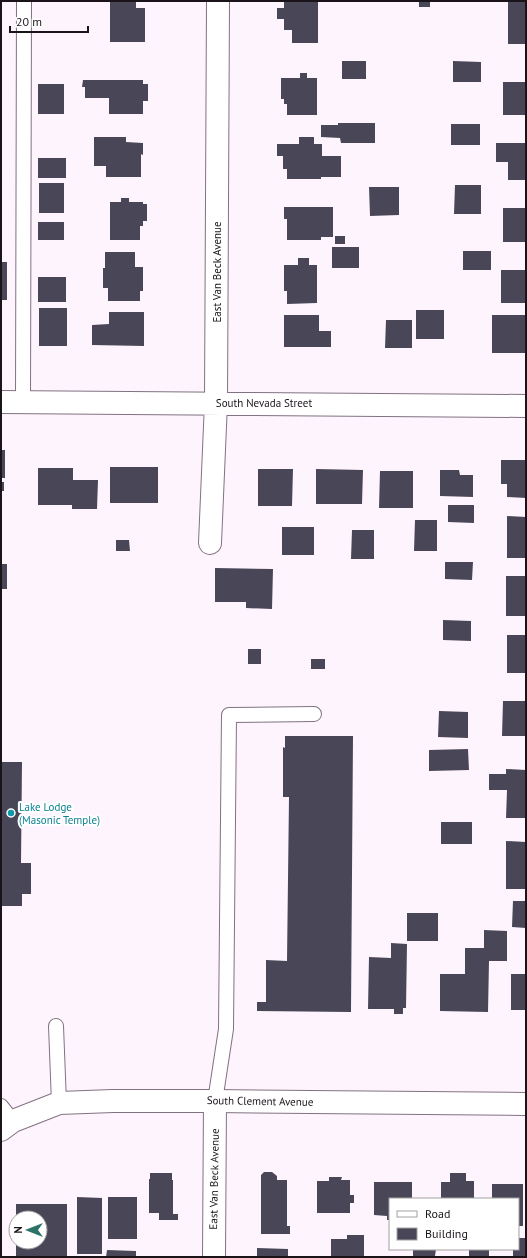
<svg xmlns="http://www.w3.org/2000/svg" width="527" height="1258" viewBox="0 0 527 1258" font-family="'PT Sans',sans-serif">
	<rect width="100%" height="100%" fill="#fef4fd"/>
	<!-- building -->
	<path fill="#494657" d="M110,1H136V8H145V42H110Z
		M284,1H318V43H292V30H284V19H277V8H284Z
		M419,1H430V7H419Z
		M508,1H526V44H508Z
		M342,61H366V79H342Z
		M453,61L481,62V82H453Z
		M300,73H307V78H317V115H287V104H284V99H281V78H300Z
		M83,80H143V84H148V101H143V114H109V98H85V87H82Z
		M503,82H526V115H503Z
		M38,84H64V114H38Z
		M338,123H375V143H341L340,138L321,137V125H338Z
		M451,124H480V145H451Z
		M94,137H126V142L143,143V155L141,154V177H106V166H94Z
		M299,137H314V144H322V156H341V177H321V179H287V169H283V156H277V144H299Z
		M496,143H526V180H508V162H496Z
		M38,158H66V178H38Z
		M39,183H64V213H39Z
		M455,185H481V214H454Z
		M369,187H399V215L370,216Z
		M121,198H129V202H143V204H147V221H143V226H140V240H110V202H121Z
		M284,207H333V237H321V240H287V219H284Z
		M503,208H526V242H503Z
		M38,222H64V240H38Z
		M335,236H345V244H335Z
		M332,247H359V268H332Z
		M463,251H491V270H463Z
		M105,252H135V267H143V291H140V301H108V288H103V268H105Z
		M298,258H309V265H317V303L287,304V291H284V265H298Z
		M1,262H7V300H1Z
		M501,270H526V303H501Z
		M38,277H66V302H38Z
		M39,308H67V346H39Z
		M416,310H444V339H416Z
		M109,312H144V346L92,345V325L109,324Z
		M284,315H319V331H331V347H284Z
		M492,315H526V353H492Z
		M386,320H412V348H385Z
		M1,450H5V478H1Z
		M501,460H526V498L507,497V484H501Z
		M110,467H158V503H110Z
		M38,468H73V480H98L97,509H72V505H38Z
		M258,469H293L292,506H258Z
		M316,469L363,470L362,504H316Z
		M440,470H459L460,475H473V497L440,496Z
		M380,471H413V508H379Z
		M1,482H4V491H1Z
		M448,505H474V523L448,522Z
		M507,516L526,517V558H507Z
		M415,520H437V551H414Z
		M282,527H314V555H282Z
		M352,530H374V559H351Z
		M116,540H129L130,551H116Z
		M445,562H473L472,580L445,579Z
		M1,564H7V589H1Z
		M215,568L273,569L272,609L246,608V602H215Z
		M506,576H526V616H506Z
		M443,620L471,621V641L443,640Z
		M507,635H526V673H507Z
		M248,649H261V664H248Z
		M311,659H325V669H311Z
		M503,701H526V736H502Z
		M439,711L468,712V738L438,737Z
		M285,736H353L351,1012L257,1011V1002H266V960L287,961L289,797H283V747L285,748Z
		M468,749L469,770L429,771V750Z
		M1,762H22L21,863H31V894H22V906H1Z
		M506,769L526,770V818H506L507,790H489V774H506Z
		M441,822H472V844H441Z
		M506,841L526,842V889H506Z
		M513,901H526V928L512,927Z
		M407,913H438V941H407Z
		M484,930L507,931V961H489L488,1012L440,1011V974H465V948H484Z
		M391,943L407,944L406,1008H403V1014H394V1009H368L369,957L391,958Z
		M511,974H526V1010H511Z
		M264,1172H272L277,1176V1180H287V1226H290V1234H261V1175Z
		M150,1173H172V1180H173V1214H178V1220H159V1213H149V1179H150Z
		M450,1173H466V1181H474V1199H441V1182H450Z
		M329,1177H342L341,1180H350V1195H354V1203H350V1213H317V1181H329Z
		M374,1182H412V1199H390V1220H387V1216L374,1215Z
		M492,1184H523V1226H518V1199H492Z
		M77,1197L102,1198V1254H77Z
		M108,1197H137V1239H108Z
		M16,1204H67V1257H16V1242H40V1218H16Z
		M347,1235H364V1257H331V1239H347Z
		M518,1238H526V1257H513V1249H518Z
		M257,1248L288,1249V1257H257Z
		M413,1249H436L435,1256H413Z
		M469,1249H489V1257H469Z
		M107,1250L136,1251V1257H106Z"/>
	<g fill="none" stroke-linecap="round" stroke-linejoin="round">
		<defs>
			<path id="service" d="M23,402L24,1
				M56,1026L59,1103
				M215,1101L226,1029L229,715L314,714
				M1,1106L13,1121"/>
			<path id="minor" d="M1,402L526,406
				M210,543L216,403L218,1
				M214,1257L215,1101"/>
			<path id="tertiary" d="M1,1130L13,1121L59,1103L113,1101H215L526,1104"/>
		</defs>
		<!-- service casing -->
		<use href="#service" stroke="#817281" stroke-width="16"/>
		<!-- minor casing -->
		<use href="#minor" stroke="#817281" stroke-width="24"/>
		<!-- tertiary casing -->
		<use href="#tertiary" stroke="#817281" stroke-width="24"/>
		<!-- service -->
		<use href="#service" stroke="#fff" stroke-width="14"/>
		<!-- minor -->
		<use href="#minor" stroke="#fff" stroke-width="22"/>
		<!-- tertiary -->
		<use href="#tertiary" stroke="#fff" stroke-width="22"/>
	</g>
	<!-- markers -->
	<circle fill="#0f9aa8" stroke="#fff" stroke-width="1.5" cx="11" cy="813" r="4"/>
	<g text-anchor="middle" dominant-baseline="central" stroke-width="4" stroke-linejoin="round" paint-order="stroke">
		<!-- street labels -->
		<g font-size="11" fill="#1a141a" stroke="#fff">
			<text transform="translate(217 272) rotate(-90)">East Van Beck Avenue</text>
			<text x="264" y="403">South Nevada Street</text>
			<text transform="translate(260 1101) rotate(1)">South Clement Avenue</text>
			<text transform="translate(214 1179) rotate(-89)">East Van Beck Avenue</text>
		</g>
		<!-- culture labels -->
		<g font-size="11" fill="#0d838f" stroke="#fff" text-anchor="start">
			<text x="19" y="807">Lake Lodge<tspan x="19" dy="13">(Masonic Temple)</tspan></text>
		</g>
	</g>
	<!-- border -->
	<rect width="527" height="1258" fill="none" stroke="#1a141a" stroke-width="4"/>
	<!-- legend -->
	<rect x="389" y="1198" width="130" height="52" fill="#ffffff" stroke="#a3a1a3"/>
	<rect x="397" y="1211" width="20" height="6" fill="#ffffff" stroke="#a3a1a3"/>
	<text x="425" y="1218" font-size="12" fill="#1a141a">Road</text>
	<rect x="397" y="1228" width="20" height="12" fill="#494657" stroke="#a3a1a3"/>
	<text x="425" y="1238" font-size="12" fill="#1a141a">Building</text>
	<!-- north arrow -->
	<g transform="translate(28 1230) rotate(270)"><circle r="19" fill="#ffffff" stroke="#a3a1a3"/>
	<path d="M0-3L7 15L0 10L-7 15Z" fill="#2e7367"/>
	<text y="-6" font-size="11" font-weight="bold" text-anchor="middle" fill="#1a141a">N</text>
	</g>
	<!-- scale -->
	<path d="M10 26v6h78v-6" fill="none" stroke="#1a141a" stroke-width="2"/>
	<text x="16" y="26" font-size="12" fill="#1a141a" stroke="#ffffff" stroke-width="3" paint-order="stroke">20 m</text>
</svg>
